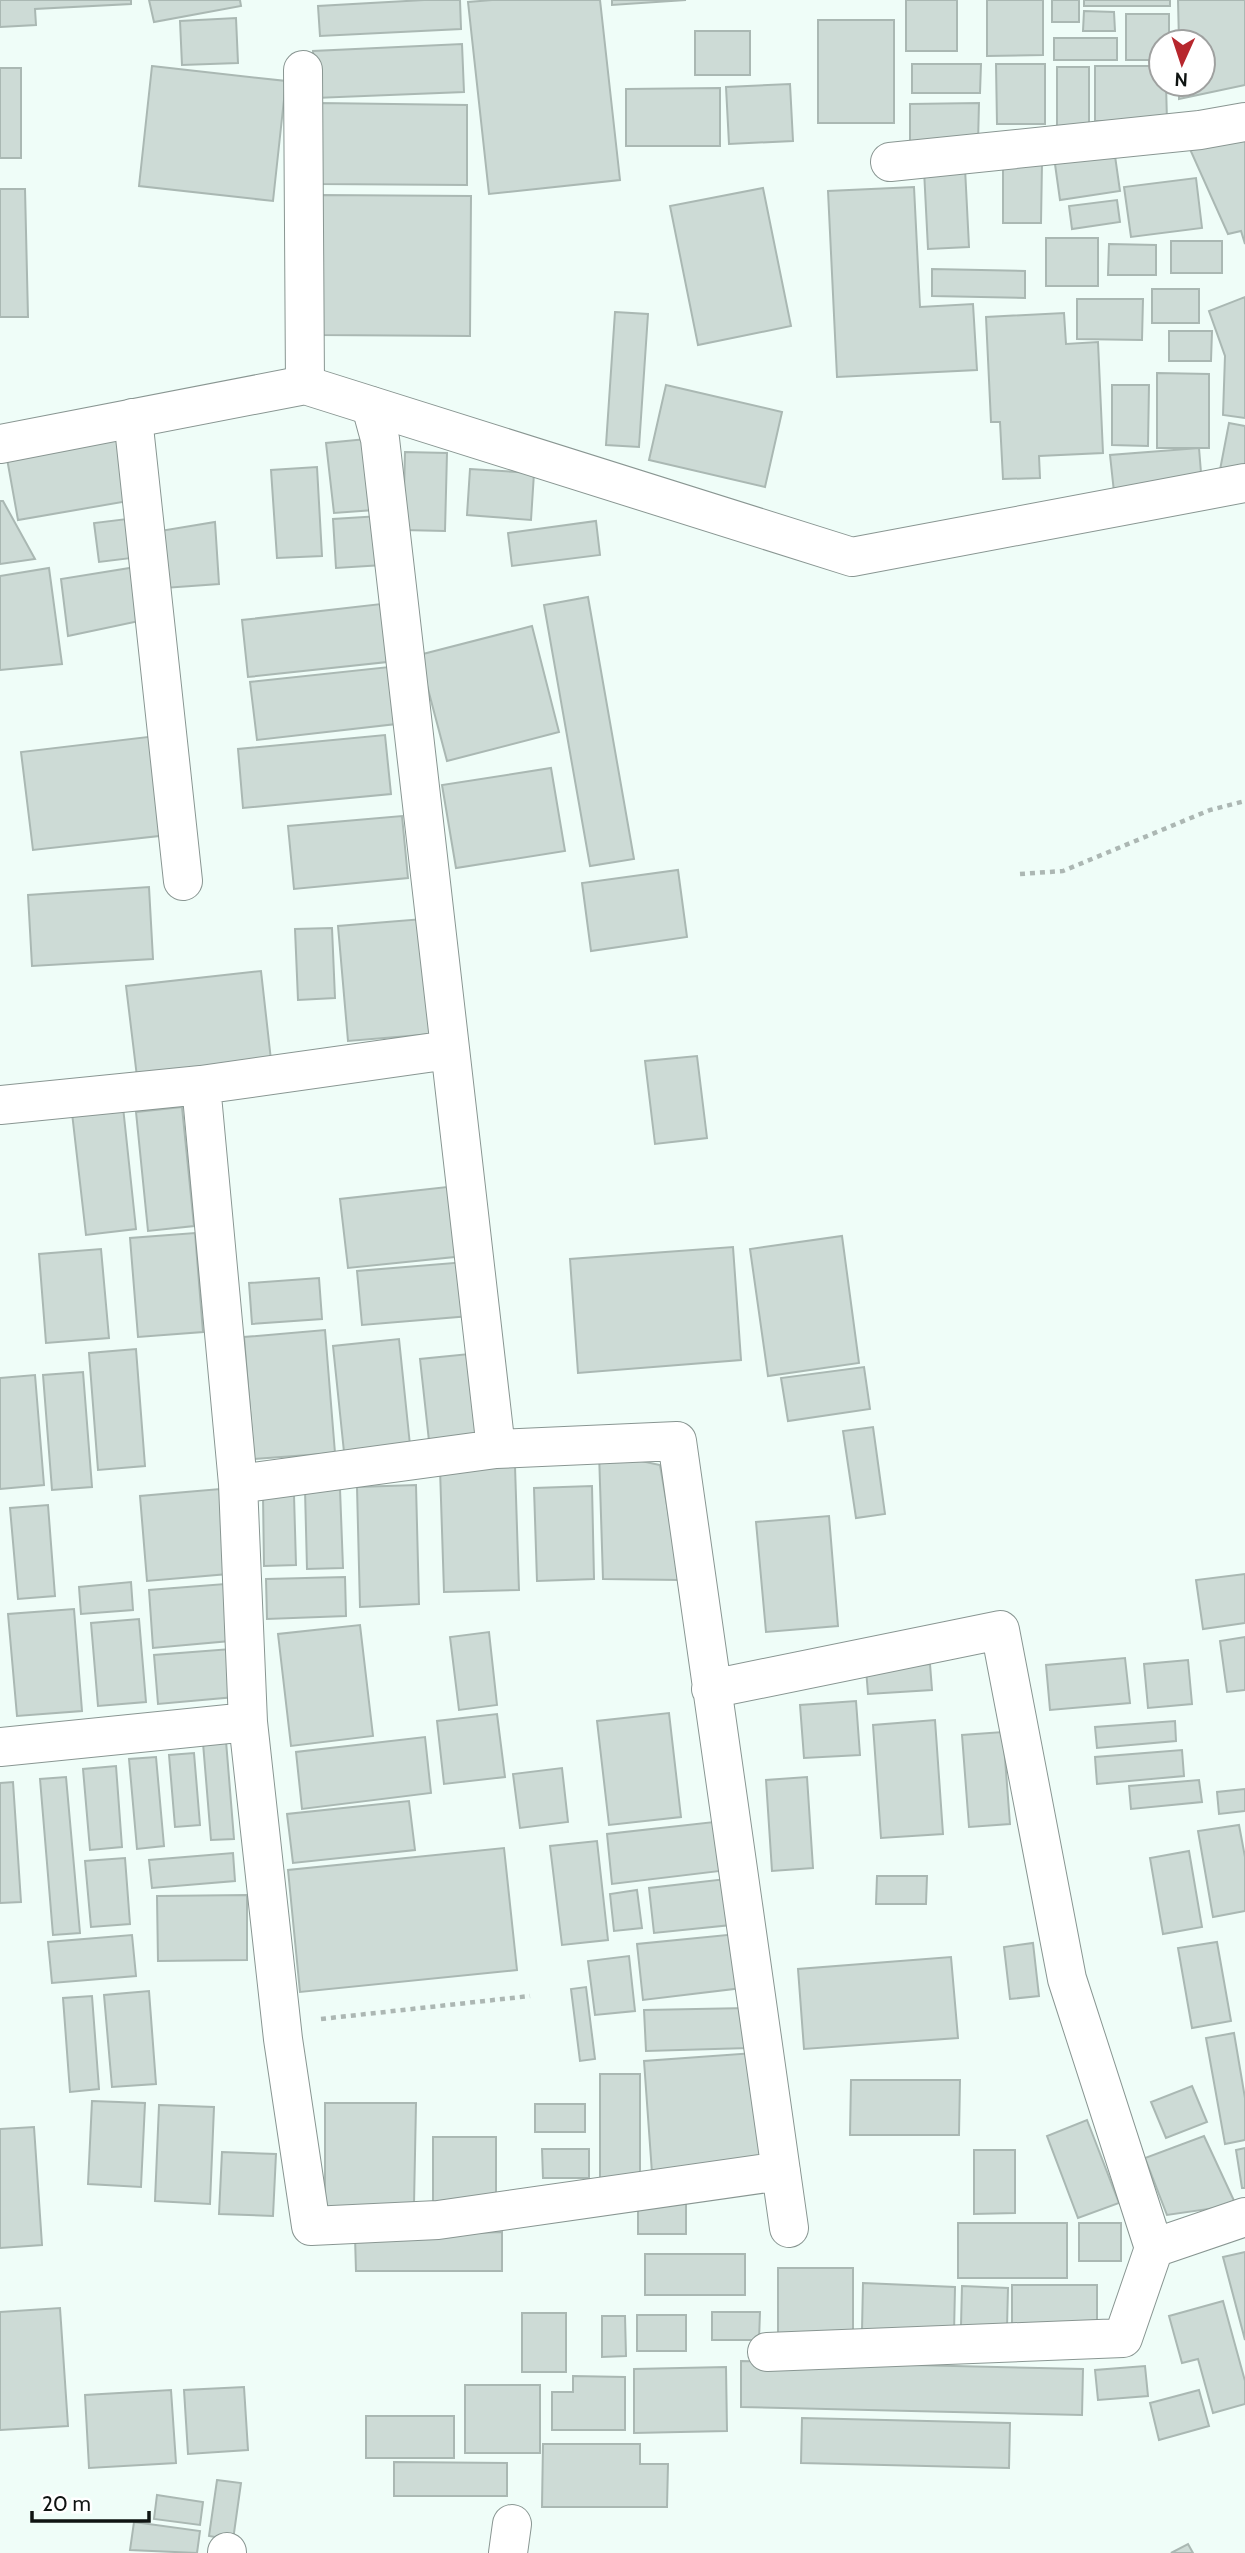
<svg xmlns="http://www.w3.org/2000/svg" width="1245" height="2553" viewBox="0 0 1245 2553" font-family="Cabin,sans-serif">
	<rect width="100%" height="100%" fill="#effdf8"/>
	<!-- building -->
	<path fill="#cddbd6" stroke="#aab8b3" stroke-width="2" d="M0,0H131V4L35,9L36,25L0,27Z
		M149,0H240L241,6L154,22Z
		M424,0H460L461,29L320,36L318,6Z
		M492,0H600L620,180L489,194L468,2Z
		M612,0H686L612,5Z
		M906,0H957V51H906Z
		M987,0H1043V55L987,56Z
		M1052,0H1079V22H1052Z
		M1084,0H1170V6H1084Z
		M1178,0H1245V85L1179,99V84H1203V42H1179Z
		M1084,11L1114,12L1115,31H1083Z
		M1126,14H1169V42H1161V60H1126Z
		M236,18L238,63L182,65L180,21Z
		M818,20H894V123H818Z
		M695,31H750V75H695Z
		M1054,38H1117V60H1054Z
		M462,44L464,92L315,98L313,51Z
		M912,64H981L980,93H912Z
		M996,64H1045V124H997Z
		M152,66L286,81L273,201L139,186Z
		M1095,66H1161V84H1166L1167,121H1095Z
		M1057,67H1089V130L1057,131Z
		M0,68H21V158H0Z
		M790,84L793,141L729,144L726,87Z
		M720,88V146H626V89Z
		M319,103L467,105V185L319,184Z
		M979,103L978,143L910,144V104Z
		M1245,134V244L1241,231L1228,234L1189,147Z
		M1114,149L1120,191L1060,200L1054,157Z
		M1003,162L1042,163L1041,223H1003Z
		M965,168L969,247L928,249L924,170Z
		M1196,178L1202,228L1131,237L1124,187Z
		M914,187L920,307L973,304L977,370L837,377L828,191Z
		M763,188L791,326L698,345L670,206Z
		M0,189H25L28,317H0Z
		M320,195L471,196L470,336L319,335Z
		M1117,200L1120,222L1072,229L1069,206Z
		M1046,238H1098V286H1046Z
		M1171,241H1222V273H1171Z
		M1109,244L1156,245V275H1108Z
		M932,269L1025,271V298L932,296Z
		M1152,289H1199V323H1152Z
		M1245,297V418L1223,415L1225,356L1209,311Z
		M1077,299H1143L1142,340L1077,339Z
		M615,312L648,314L639,447L606,445Z
		M1064,313L1066,344L1098,342L1103,453L1039,456L1040,478L1003,479L1000,422H991L986,317Z
		M1169,331H1212L1211,361H1169Z
		M1157,373L1209,374V448H1157Z
		M666,385L782,412L765,487L649,460Z
		M1112,385H1149L1148,446L1112,445Z
		M1229,423L1245,426V474L1220,470Z
		M122,432L134,500L18,520L6,453Z
		M366,439L374,510L334,513L326,443Z
		M1199,448L1202,485L1114,492L1110,455Z
		M405,452L447,453L445,531L403,530Z
		M317,467L322,556L277,558L271,470Z
		M470,469L534,473L531,520L467,515Z
		M0,501H3L35,559L0,564Z
		M380,516L383,565L336,568L333,519Z
		M135,518L140,557L99,562L94,523Z
		M596,521L600,555L512,566L508,533Z
		M215,522L219,584L164,588L154,532Z
		M142,566L144,620L68,636L61,579Z
		M49,568L62,664L0,670V576Z
		M588,597L634,859L590,866L544,605Z
		M381,604L387,662L248,677L242,620Z
		M532,626L559,732L447,761L419,655Z
		M389,667L396,724L257,740L250,682Z
		M385,735L391,794L243,808L238,749Z
		M156,736L168,835L33,850L21,752Z
		M551,768L565,851L456,868L442,785Z
		M402,816L408,878L294,889L288,826Z
		M678,870L687,937L591,951L582,883Z
		M149,887L153,959L32,966L28,895Z
		M423,919L433,1034L348,1041L338,926Z
		M332,928L335,998L298,1000L295,929Z
		M261,971L272,1069L138,1085L126,986Z
		M697,1056L707,1138L655,1144L645,1061Z
		M123,1107L136,1229L86,1235L72,1113Z
		M182,1107L194,1226L148,1231L136,1112Z
		M456,1186L464,1256L348,1268L340,1199Z
		M195,1233L203,1332L138,1337L130,1238Z
		M842,1236L859,1363L768,1376L750,1249Z
		M733,1247L741,1360L578,1373L570,1259Z
		M101,1249L109,1338L46,1343L39,1254Z
		M466,1262L470,1316L362,1325L357,1271Z
		M319,1278L322,1319L252,1324L249,1283Z
		M325,1330L335,1453L254,1459L244,1337Z
		M399,1339L410,1445L344,1452L333,1346Z
		M136,1349L145,1466L98,1470L89,1353Z
		M469,1354L478,1435L429,1441L420,1359Z
		M864,1367L870,1409L788,1421L781,1378Z
		M83,1372L92,1487L52,1490L43,1375Z
		M35,1375L44,1485L0,1489V1378Z
		M873,1427L885,1514L856,1518L843,1431Z
		M599,1452L660,1465L680,1580L603,1579Z
		M515,1466L519,1590L444,1592L440,1469Z
		M416,1485L419,1604L360,1607L357,1487Z
		M592,1486L594,1579L537,1581L534,1488Z
		M220,1489L228,1574L147,1581L140,1496Z
		M340,1489L343,1568L307,1569L305,1490Z
		M294,1495L296,1565L264,1566L263,1496Z
		M48,1505L55,1596L18,1599L10,1508Z
		M829,1516L838,1626L766,1632L756,1522Z
		M1245,1574V1623L1203,1629L1196,1580Z
		M345,1577L346,1616L267,1619L266,1579Z
		M131,1582L133,1610L81,1614L79,1587Z
		M225,1584L230,1641L153,1648L149,1590Z
		M74,1609L82,1711L17,1716L8,1614Z
		M139,1619L146,1702L98,1706L91,1623Z
		M360,1625L373,1736L291,1746L278,1634Z
		M489,1632L497,1705L459,1710L450,1637Z
		M1245,1637V1690L1227,1692L1220,1641Z
		M231,1649L235,1697L158,1704L154,1655Z
		M1125,1658L1130,1703L1050,1710L1046,1665Z
		M1188,1660L1192,1704L1148,1708L1144,1664Z
		M930,1664L932,1690L868,1694L866,1669Z
		M856,1701L860,1755L804,1758L800,1705Z
		M669,1713L681,1817L609,1825L597,1721Z
		M497,1714L505,1777L444,1784L437,1721Z
		M935,1720L943,1834L881,1838L873,1725Z
		M1175,1721L1176,1741L1097,1748L1095,1727Z
		M1003,1732L1010,1824L969,1827L962,1735Z
		M425,1737L431,1793L302,1809L296,1752Z
		M226,1741L234,1839L211,1840L203,1743Z
		M1182,1750L1184,1776L1097,1784L1095,1757Z
		M194,1753L200,1825L175,1827L169,1755Z
		M156,1757L164,1846L137,1849L129,1759Z
		M116,1766L122,1847L90,1850L83,1769Z
		M562,1768L568,1822L520,1828L513,1774Z
		M66,1777L80,1933L53,1935L40,1779Z
		M807,1777L813,1868L772,1871L766,1780Z
		M1199,1780L1202,1802L1131,1809L1129,1786Z
		M13,1782L21,1902L0,1903V1783Z
		M1245,1789V1811L1219,1814L1217,1792Z
		M409,1801L415,1850L293,1863L287,1814Z
		M714,1822L720,1871L612,1884L607,1834Z
		M1239,1825L1245,1857V1911L1213,1917L1198,1831Z
		M597,1841L608,1940L562,1945L550,1846Z
		M504,1848L517,1970L300,1992L288,1870Z
		M1189,1851L1202,1927L1163,1934L1150,1858Z
		M233,1853L235,1881L152,1888L149,1860Z
		M125,1858L130,1924L91,1927L85,1861Z
		M877,1876H927L926,1904H876Z
		M726,1879L731,1925L654,1933L649,1888Z
		M637,1890L642,1928L614,1931L610,1894Z
		M247,1895V1960L158,1961L157,1896Z
		M737,1934L742,1988L643,2000L637,1944Z
		M132,1935L136,1976L52,1983L48,1942Z
		M1217,1942L1231,2021L1192,2028L1178,1948Z
		M1033,1943L1039,1996L1010,1999L1004,1947Z
		M629,1956L635,2011L595,2015L588,1961Z
		M951,1957L958,2038L804,2049L798,1969Z
		M586,1987L595,2059L580,2061L571,1989Z
		M149,1991L156,2084L112,2087L104,1995Z
		M92,1996L99,2089L70,2092L63,1998Z
		M748,2008L749,2048L646,2051L644,2010Z
		M1234,2033L1245,2098V2140L1225,2144L1206,2038Z
		M754,2053L762,2165L652,2173L644,2061Z
		M600,2074H640V2179H600Z
		M851,2080H960L959,2135H850Z
		M1192,2086L1207,2122L1166,2138L1151,2102Z
		M92,2101L145,2103L141,2187L88,2184Z
		M325,2103H416L414,2205L325,2213Z
		M535,2104H585V2132H535Z
		M159,2105L214,2107L210,2204L155,2201Z
		M1087,2120L1119,2203L1078,2218L1047,2136Z
		M34,2127L42,2245L0,2248V2129Z
		M1204,2136L1236,2205L1167,2215L1145,2158Z
		M433,2137H496V2197L433,2205Z
		M1245,2148V2188H1242L1236,2150Z
		M542,2149H589V2178H543Z
		M974,2150H1015V2213L974,2214Z
		M222,2152L276,2154L273,2216L219,2214Z
		M638,2200L686,2201V2234H638Z
		M958,2223H1067V2278H958Z
		M1079,2223H1121V2261H1079Z
		M502,2232V2271H356L355,2237Z
		M1245,2252V2340L1223,2257Z
		M645,2254H745V2295H645Z
		M778,2268H853V2336H778Z
		M863,2283L955,2287L954,2334L862,2331Z
		M1012,2285H1097V2328H1012Z
		M962,2286L1008,2288L1007,2328L961,2326Z
		M1223,2301L1245,2381V2404L1213,2413L1198,2359L1182,2363L1169,2316Z
		M60,2308L68,2426L0,2430V2312Z
		M712,2312H760L759,2340H712Z
		M522,2313H566V2372H522Z
		M637,2315H686V2351H637Z
		M602,2316H625L626,2356L602,2357Z
		M741,2361L1083,2369L1082,2415L741,2407Z
		M1145,2366L1148,2396L1098,2400L1095,2370Z
		M726,2367L727,2431L634,2433V2369Z
		M573,2376L625,2377V2430H552V2392H573Z
		M465,2385H540V2453H465Z
		M244,2387L248,2450L188,2454L184,2390Z
		M171,2390L176,2463L89,2468L85,2395Z
		M1199,2390L1209,2426L1159,2440L1150,2403Z
		M366,2416H454V2458H366Z
		M802,2418L1010,2423L1009,2468L801,2463Z
		M543,2444H640V2464H668L667,2507H542Z
		M394,2462L507,2463V2496H394Z
		M217,2480L241,2483L233,2540L209,2536Z
		M157,2495L203,2502L200,2525L154,2519Z
		M134,2522L200,2531L197,2553L130,2550Z
		M1188,2544L1193,2553H1171Z"/>
	<g fill="none" stroke-linecap="round" stroke-linejoin="round">
		<defs>
			<path id="minor" d="M303,70L305,385
				M890,162L1200,130L1245,122
				M371,406L380,439L496,1449L677,1441L789,2228
				M133,418L183,881
				M0,1105L201,1085
				M238,1484L496,1449
				M711,1689L1000,1630L1067,1979L1154,2248
				M248,1722L283,2039L311,2226L438,2220L781,2171
				M0,1747L248,1722L238,1484L201,1085L449,1050
				M767,2352L1123,2338L1154,2248L1245,2217
				M227,2553V2552
				M508,2553L512,2524"/>
			<path id="tertiary" d="M0,444L305,385L852,557L1245,483"/>
		</defs>
		<!-- minor casing -->
		<use href="#minor" stroke="#899692" stroke-width="40"/>
		<!-- tertiary casing -->
		<use href="#tertiary" stroke="#899692" stroke-width="40"/>
		<!-- path -->
		<path stroke="#acb7b3" stroke-width="4.5" stroke-dasharray="5 5" stroke-linecap="butt" d="M1020,874L1063,871L1210,810L1245,801
			M321,2019L530,1996"/>
		<!-- minor -->
		<use href="#minor" stroke="#fff" stroke-width="38"/>
		<!-- tertiary -->
		<use href="#tertiary" stroke="#fff" stroke-width="38"/>
	</g>
	<!-- north arrow -->
	<g transform="translate(1182 63) rotate(183)"><circle r="33" fill="#ffffff" stroke="#9fa1a0" stroke-width="2"/>
	<path d="M0-5L12 26L0 18L-12 26Z" fill="#b7272d"/>
	<text y="-10" font-size="19" font-weight="bold" text-anchor="middle" fill="#0f1412">N</text>
	</g>
	<!-- scale -->
	<path d="M32 2511v10h117v-10" fill="none" stroke="#0f1412" stroke-width="3.5"/>
	<text x="42" y="2511" font-size="21" fill="#0f1412" stroke="#ffffff" stroke-width="5" paint-order="stroke">20 m</text>
</svg>
